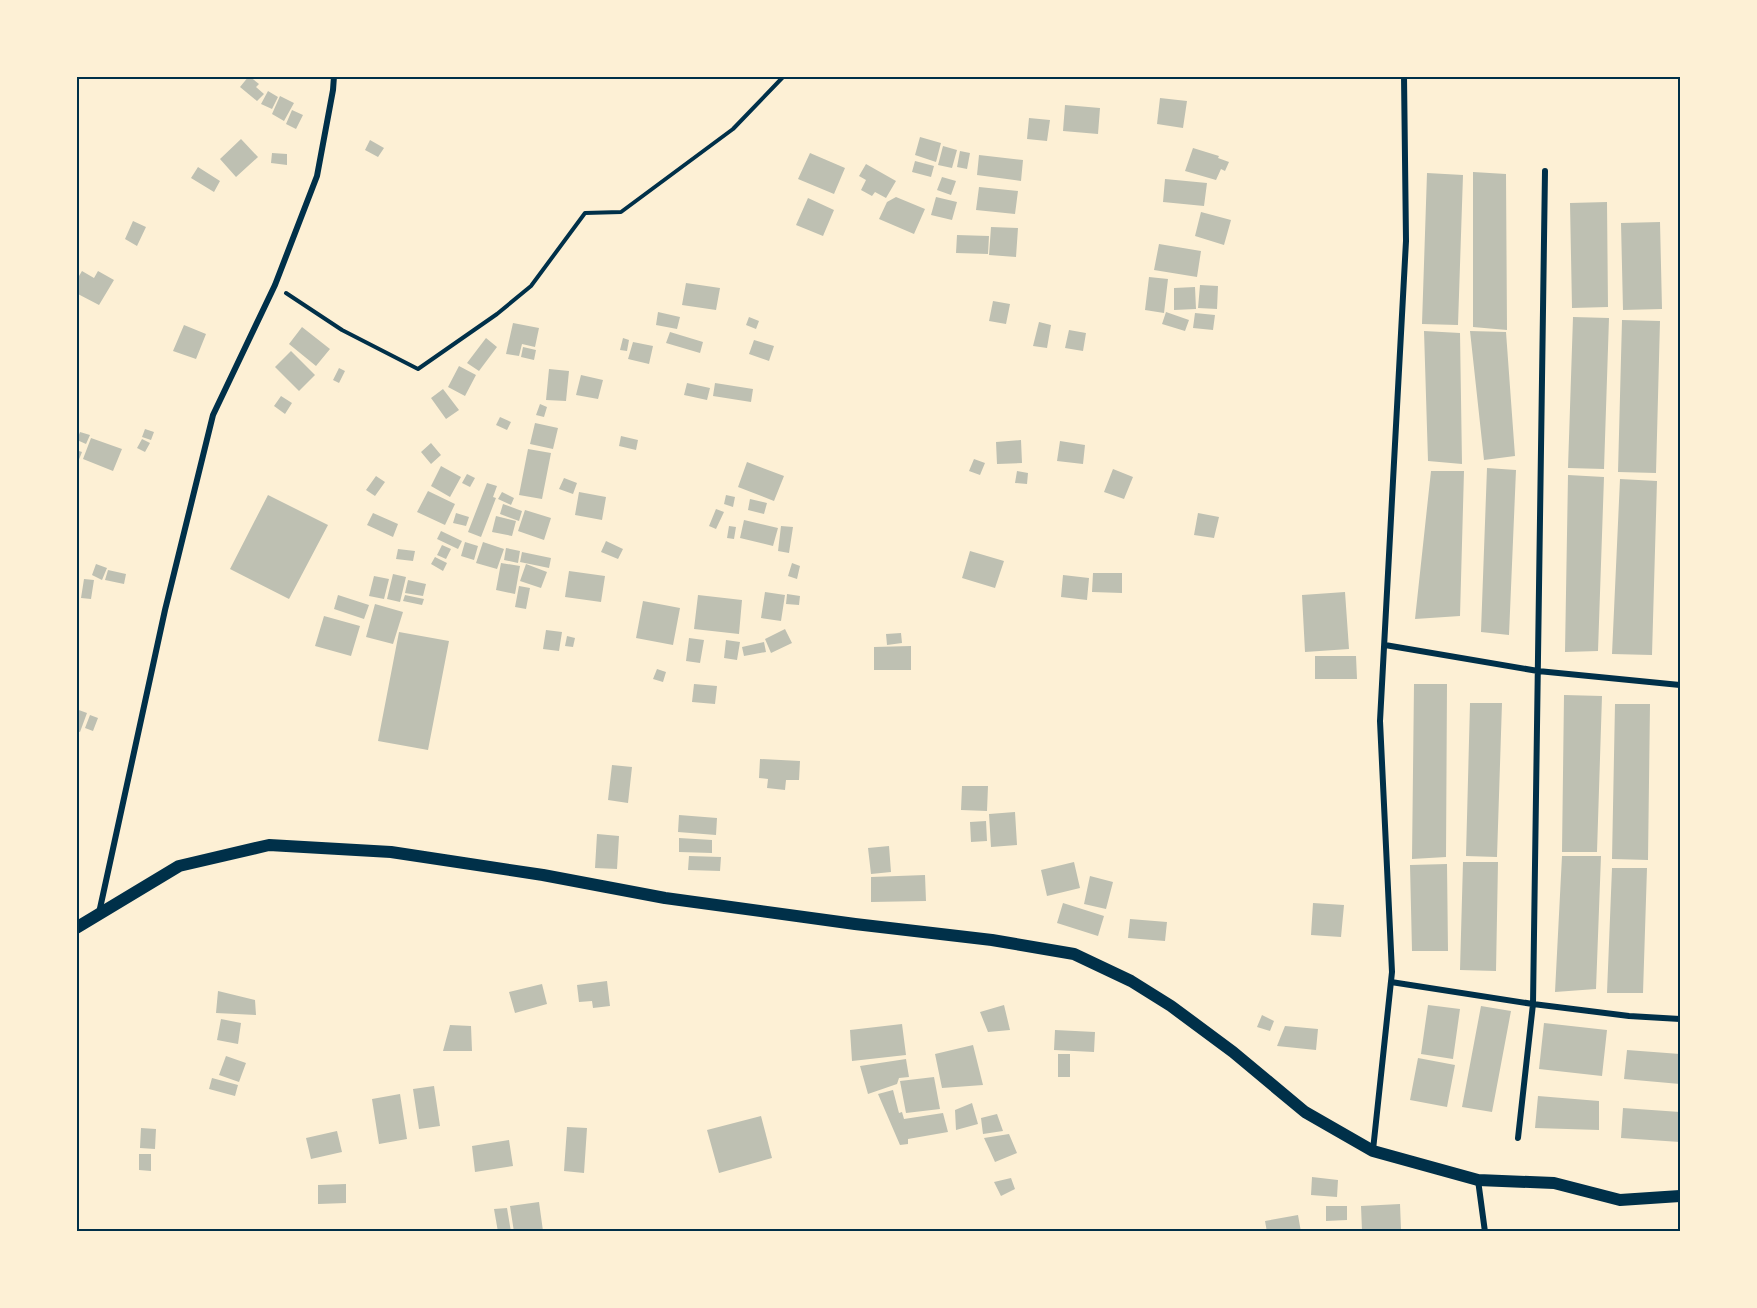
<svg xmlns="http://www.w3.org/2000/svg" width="1757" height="1308" viewBox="0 0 1757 1308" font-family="'IBM Plex Serif',serif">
	<rect width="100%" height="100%" fill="#fdf0d5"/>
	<!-- building -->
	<path fill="#bec0b2" d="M249,76L259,84L256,87L264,94L257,101L240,87Z
		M268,91L278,97L272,109L261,104Z
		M280,96L294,103L284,121L272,114Z
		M1160,98L1187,101L1183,128L1157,124Z
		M1065,105L1100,108L1098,134L1063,131Z
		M292,110L303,115L296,129L286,124Z
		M1029,118L1050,120L1047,141L1027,139Z
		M920,137L941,143L936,162L915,155Z
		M241,139L258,157L236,177L220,159Z
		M370,140L384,148L378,157L365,150Z
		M943,146L957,150L952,168L938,165Z
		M1193,148L1219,156L1218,158L1229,162L1225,171L1221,169L1216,180L1185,171Z
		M960,151L970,153L967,169L957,167Z
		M272,153L287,154V165L271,163Z
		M810,153L845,168L834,194L798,179Z
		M979,155L1023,160L1021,181L977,175Z
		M915,161L934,166L931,177L912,172Z
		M866,164L896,181L886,198L875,192L872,196L861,190L866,180L859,176Z
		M198,167L220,181L214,192L191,178Z
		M1473,172L1506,174L1507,330L1473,327Z
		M1427,173L1463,175L1458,325L1422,324Z
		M942,177L956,181L951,195L937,190Z
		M1165,179L1207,183L1204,206L1163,202Z
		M979,187L1018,191L1015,214L976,210Z
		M896,197L925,209L914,234L879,219L887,202Z
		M936,197L957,202L952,220L931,215Z
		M808,198L834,210L823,236L796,225Z
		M1607,202L1608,307L1572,308L1570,203Z
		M1201,212L1231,220L1224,245L1195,236Z
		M133,221L146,227L137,246L125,239Z
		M1660,222L1662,309L1623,310L1621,223Z
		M991,227L1018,228L1016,257L989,255Z
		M957,235L989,236L988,254L956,253Z
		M1159,244L1201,251L1197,277L1154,270Z
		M82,271L94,278L98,271L114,280L99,305L76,293V281Z
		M1149,277L1168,279L1164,313L1145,310Z
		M686,283L720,288L716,310L682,305Z
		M1200,285L1218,286L1217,309L1198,308Z
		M1195,287L1196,309L1174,310V288Z
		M993,301L1010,304L1006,324L989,321Z
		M658,312L680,317L677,329L656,325Z
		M1166,312L1189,320L1185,331L1162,324Z
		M1195,313L1215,315L1213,330L1193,328Z
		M749,317L759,321L756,329L746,325Z
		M1573,317L1609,318L1604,469L1568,468Z
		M1622,320L1660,321L1656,473L1618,472Z
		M1039,322L1051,325L1047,348L1033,346Z
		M513,323L539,328L535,347L522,344L519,356L506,354Z
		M184,325L206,334L196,359L173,351Z
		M302,327L330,349L316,366L289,344Z
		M1069,330L1086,333L1083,351L1065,348Z
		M1424,331L1460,333L1462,464L1428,461Z
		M1470,331L1506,332L1515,456L1484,460Z
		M670,332L703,342L700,353L666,343Z
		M486,338L497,347L479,371L467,363Z
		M623,338L629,340L627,351L620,350Z
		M754,340L774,346L769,361L749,354Z
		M633,342L653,346L649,364L628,359Z
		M523,347L536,350L534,360L521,357Z
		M291,351L315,375L299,391L275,367Z
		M459,366L476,375L465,396L448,387Z
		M339,368L345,371L339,383L333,380Z
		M549,369L569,371L566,401L546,400Z
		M581,375L603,380L598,399L576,395Z
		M687,383L710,388L707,400L684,395Z
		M715,383L753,389L751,402L713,396Z
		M443,389L459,410L446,419L431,398Z
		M281,396L292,403L285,414L274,406Z
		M540,404L547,407L544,417L536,415Z
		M500,417L511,422L507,430L496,425Z
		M535,423L558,428L553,449L530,444Z
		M145,429L154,432L151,440L142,437Z
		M80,432L90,435L86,444L77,440Z
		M621,436L638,440L636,450L619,446Z
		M91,438L122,449L113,471L83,459Z
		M142,439L150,443L145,452L137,448Z
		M1021,440L1022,463L997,464L996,442Z
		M1060,441L1085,445L1083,464L1057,461Z
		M431,443L441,455L431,464L421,452Z
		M528,449L551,453L542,499L519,495Z
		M76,450L82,452L78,462L76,461Z
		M974,459L985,463L980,475L969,471Z
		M747,462L784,476L774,501L738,487Z
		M441,466L461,477L450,497L431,486Z
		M1487,468L1516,470L1509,635L1481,632Z
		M1113,469L1133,477L1124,499L1104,492Z
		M1017,471L1028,473L1027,484L1015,483Z
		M1431,471H1464L1460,616L1415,619Z
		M467,474L475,478L470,487L462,483Z
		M1568,475L1604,477L1598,651L1565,652Z
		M376,476L385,482L375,496L366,490Z
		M564,478L577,483L573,494L559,489Z
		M1620,479L1657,481L1652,655L1612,654Z
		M487,483L497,486L493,497L496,498L481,537L468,532Z
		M428,491L455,504L445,525L417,512Z
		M502,492L514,498L511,505L498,499Z
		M579,492L606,497L602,520L575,515Z
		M268,495L328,525L289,599L230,569Z
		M726,495L735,497L733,507L724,504Z
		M750,499L767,503L764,514L748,510Z
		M503,504L522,511L519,521L500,514Z
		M716,509L724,512L716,529L709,526Z
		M525,510L551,518L544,540L518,531Z
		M373,513L398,524L393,537L367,525Z
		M456,513L469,517L466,526L453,523Z
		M1198,513L1219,517L1214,538L1194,535Z
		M496,516L516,521L512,536L492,532Z
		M744,520L778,528L773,546L740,538Z
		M729,526L736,527L734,539L727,538Z
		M781,526L793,527L789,553L778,551Z
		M441,531L462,541L458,549L437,539Z
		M606,541L623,549L618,559L601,552Z
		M465,542L478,546L474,560L461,556Z
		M483,542L504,549L497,569L476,563Z
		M442,545L451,549L446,559L437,555Z
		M506,548L520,551L518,563L504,560Z
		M398,549L415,551L413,561L396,559Z
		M970,551L1004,561L995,588L962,578Z
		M522,552L551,558L549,568L520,562Z
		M435,557L447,563L443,571L431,564Z
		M501,563L520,566L515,594L496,590Z
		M792,563L800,566L797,579L788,576Z
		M96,564L107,568L102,580L92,575Z
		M526,564L547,572L541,588L520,581Z
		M108,570L126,574L124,584L105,580Z
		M569,571L605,576L601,602L565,597Z
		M1093,573H1122V593L1092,592Z
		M393,574L406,577L400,602L387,599Z
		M1063,575L1089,578L1087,600L1061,597Z
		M374,576L389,579L384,599L369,596Z
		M84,579L94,580L91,599L81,598Z
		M408,580L426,584L423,596L405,593Z
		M519,586L530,588L526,609L515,607Z
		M765,592L785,595L781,621L761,618Z
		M1345,592L1349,649L1305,652L1302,595Z
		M787,594L800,596L799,605L786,604Z
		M338,595L369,605L364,619L334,609Z
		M405,595L424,599L422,605L403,601Z
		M698,595L742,600L739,634L694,629Z
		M643,601L680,608L673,645L636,638Z
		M375,604L403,612L393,644L366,637Z
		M324,616L360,626L351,656L315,646Z
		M785,629L792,643L771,653L765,639Z
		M546,630L562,632L559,651L543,649Z
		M399,632L449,641L428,750L378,741Z
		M901,633L902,643L887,645L886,634Z
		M567,636L575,638L573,647L565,646Z
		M689,638L704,640L700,663L686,661Z
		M726,640L740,642L737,660L724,658Z
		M764,642L766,652L744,656L742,647Z
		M911,646V670H874V647Z
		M1315,656H1356L1357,679H1315Z
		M657,669L666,672L663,682L653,679Z
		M694,684L717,686L715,704L692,702Z
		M1414,684H1447L1446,857L1412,859Z
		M1564,695L1602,696L1597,852H1562Z
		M1470,703H1502L1497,857L1466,856Z
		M1615,704H1650L1648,860L1612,859Z
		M76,709L87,713L80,732L76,731Z
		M90,715L98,718L93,731L85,728Z
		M760,759L800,761L799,780H786L785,790L767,788L768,779L759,778Z
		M612,765L632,767L628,803L608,800Z
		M962,786H988L987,811L961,810Z
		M1015,812L1017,845L991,847L989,814Z
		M679,815L717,818L716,835L678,832Z
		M986,821L987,841L971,842L970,822Z
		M597,834L619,836L617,869L595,868Z
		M679,838L712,840V853L679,852Z
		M889,846L891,872L871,874L868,848Z
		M689,856L721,857L720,871L688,870Z
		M1562,856H1601L1596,989L1555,992Z
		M1074,862L1080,888L1047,896L1041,870Z
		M1463,862H1498L1496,971L1460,970Z
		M1447,864L1448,951H1412L1410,865Z
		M1612,868H1647L1643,993H1607Z
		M925,875L926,901L871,902V877Z
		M1090,876L1113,882L1106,909L1084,904Z
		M1063,903L1104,916L1098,936L1057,923Z
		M1313,903L1344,905L1341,937L1311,935Z
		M1130,919L1167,922L1165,941L1128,938Z
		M607,981L610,1006L593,1008L592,1001L579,1002L577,985Z
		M542,984L547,1004L515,1013L509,992Z
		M218,991L255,1000L256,1015L216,1013Z
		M1004,1005L1010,1030L988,1032L980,1012Z
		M1428,1005L1460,1009L1453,1059L1421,1054Z
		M1481,1006L1511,1011L1492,1112L1462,1107Z
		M1262,1015L1274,1021L1270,1031L1257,1027Z
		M221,1019L241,1023L238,1044L217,1040Z
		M1544,1023L1607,1030L1602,1076L1539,1069Z
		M902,1024L906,1055L852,1061L850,1030Z
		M450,1025L471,1026L472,1051H443Z
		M1285,1026L1318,1029L1316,1050L1277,1046Z
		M1055,1030L1095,1032L1094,1052L1054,1050Z
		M973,1045L983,1085L942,1088L935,1054Z
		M1627,1050L1680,1054V1084L1624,1079Z
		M1058,1054H1070V1077H1058Z
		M226,1056L246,1063L239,1082L219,1075Z
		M1418,1058L1455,1065L1447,1107L1410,1100Z
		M906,1059L909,1077L899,1078L897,1084L868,1094L860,1066Z
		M934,1077L940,1109L906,1113L900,1081Z
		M212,1078L238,1085L235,1096L209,1089Z
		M434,1086L440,1126L419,1129L413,1089Z
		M893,1090L899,1113L902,1112L904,1119L943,1113L948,1132L908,1139V1144L900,1145L878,1094Z
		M400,1094L407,1139L379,1144L372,1099Z
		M1538,1096L1599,1101V1130L1535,1128Z
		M972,1103L978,1124L956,1130L955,1110Z
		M1623,1108L1680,1112V1142L1621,1138Z
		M997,1114L1003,1131L983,1134L981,1118Z
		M761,1116L772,1158L719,1173L707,1130Z
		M567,1127L587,1128L584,1173L564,1171Z
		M141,1128L156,1129L155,1149L140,1148Z
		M337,1131L342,1152L311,1159L306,1138Z
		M1009,1134L1017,1153L995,1162L984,1138Z
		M509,1140L513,1166L475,1172L472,1146Z
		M139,1154H151V1171L139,1170Z
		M1312,1177L1338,1180L1337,1197L1311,1195Z
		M1011,1178L1015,1189L1001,1196L994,1182Z
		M346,1184V1203L318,1204V1185Z
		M539,1202L543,1231L514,1232L510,1206Z
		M1400,1204L1401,1229L1362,1231L1361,1206Z
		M1326,1206H1347V1220L1326,1221Z
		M507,1208L511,1232H498L494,1209Z
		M1298,1215L1301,1232H1267L1265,1221Z"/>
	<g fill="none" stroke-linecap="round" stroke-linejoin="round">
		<!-- path -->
		<path stroke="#003049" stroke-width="4" d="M286,293L342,330L418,369L497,314L531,286L585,213L621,212L733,129L784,76"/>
		<!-- minor -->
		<path stroke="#003049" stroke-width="6" d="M1385,645L1538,671L1680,685
			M99,913L165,610L213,415L275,285L317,176L333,90L334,76
			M1391,982L1533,1004L1545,171
			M1518,1138L1533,1004L1629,1016L1680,1019
			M1373,1150L1392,972L1380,721L1406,241L1404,76
			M1478,1180L1485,1232"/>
		<!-- secondary -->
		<path stroke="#003049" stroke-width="12" d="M76,928L179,866L269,845L391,852L543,875L665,898L855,924L992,940L1074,954L1131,981L1171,1006L1233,1052L1305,1112L1373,1151L1478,1180L1554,1183L1620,1200L1680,1196"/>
	</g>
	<!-- border -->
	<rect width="1757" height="1308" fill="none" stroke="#fdf0d5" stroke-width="156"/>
	<rect x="78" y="78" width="1601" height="1152" fill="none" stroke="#003049" stroke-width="2"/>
</svg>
